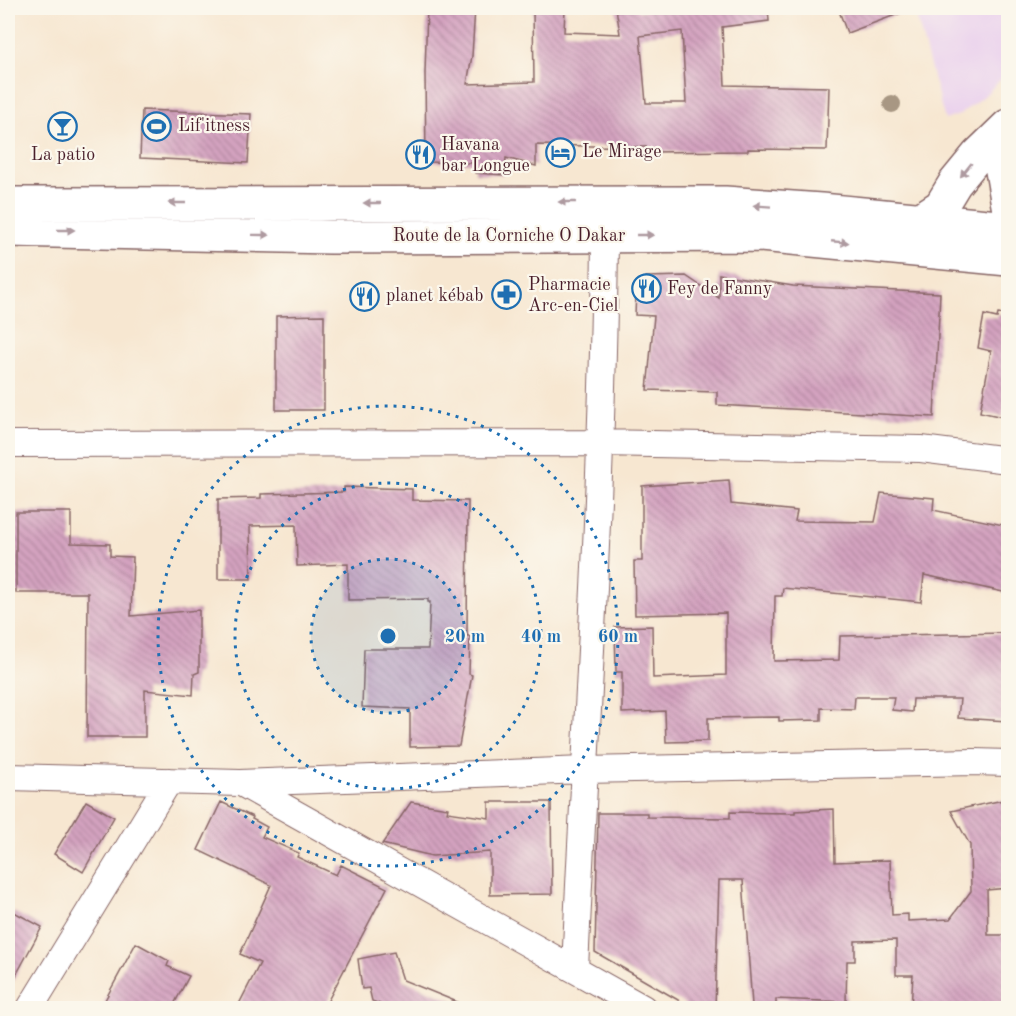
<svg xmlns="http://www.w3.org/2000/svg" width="1016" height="1016" viewBox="0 0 1016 1016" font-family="'Old Standard TT',serif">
	<defs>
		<pattern id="building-back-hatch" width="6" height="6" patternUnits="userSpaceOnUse" patternTransform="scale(1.5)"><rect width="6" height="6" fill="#d4a3c0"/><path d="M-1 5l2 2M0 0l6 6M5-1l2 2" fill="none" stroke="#ae849c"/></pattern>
	</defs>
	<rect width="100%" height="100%" fill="#fbf7ec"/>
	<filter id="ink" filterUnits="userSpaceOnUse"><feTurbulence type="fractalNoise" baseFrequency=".0167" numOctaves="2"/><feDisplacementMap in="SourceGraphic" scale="12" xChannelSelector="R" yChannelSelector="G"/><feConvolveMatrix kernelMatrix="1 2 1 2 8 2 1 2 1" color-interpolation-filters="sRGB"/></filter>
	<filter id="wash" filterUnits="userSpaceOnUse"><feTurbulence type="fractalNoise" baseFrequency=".008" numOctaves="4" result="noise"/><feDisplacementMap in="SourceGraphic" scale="24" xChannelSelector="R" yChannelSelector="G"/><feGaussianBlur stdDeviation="1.35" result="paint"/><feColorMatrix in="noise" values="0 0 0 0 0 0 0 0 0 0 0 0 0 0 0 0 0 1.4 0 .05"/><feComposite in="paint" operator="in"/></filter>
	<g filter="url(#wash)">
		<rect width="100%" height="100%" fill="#f7e7d1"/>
		<!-- built -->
		<path fill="#ead1ed" d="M914,8H1008V72L983,97L959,115L945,120Z"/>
		<g id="blocks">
			<!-- building -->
			<path fill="url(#building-back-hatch)" fill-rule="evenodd" d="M427,8H475L472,56L467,84L534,82L533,8H565L564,32L620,34L616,8H637L638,11L667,8H768L769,21L722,27L725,85L829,87L827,150L748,149V151L646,152V147L536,145V166L506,158L504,175L475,173V163L426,162L425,73ZM682,31L686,103H646L640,36Z
				M838,8H909V10L847,33Z
				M142,110L251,114L248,163L140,158Z
				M719,274L793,286L940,293L934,417L717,405V392L647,390L654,316L635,315L636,291L646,277L686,276L719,298Z
				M998,314L1008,315V387L1003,417L980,412L991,351L978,348L984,315L997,318Z
				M324,315V410H276V316Z
				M729,480L731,504L797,511L795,521L875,522L881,493L934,498L933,510L1008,526V593L924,575L921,602L783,588L782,596H775L774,661L839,660L840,636L1008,633V721L958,718L960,699H913L912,712L892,710L894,697H855L854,709L821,708V720L779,721V717L708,718V741L666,742L665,711L622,713V672H616L615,627L652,626L653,678L726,675V613L635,615L634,561H642V486Z
				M344,487L412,489V500L468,501L467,636H470L469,674L472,675L459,746L410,747V709L362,707L364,649H428L430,602H428V599L348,600V564L297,566L296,525L250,526L251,579H218V499L261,498V494L344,492Z
				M16,512H71V543L110,544V556L133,557L131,616L199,610V672L194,674L193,695L145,690V737H87L88,593H16Z
				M1008,799V888L987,890L988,935H1008V1008H911L913,975H896V940L855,941V961H847L846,1002L776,999V1005H752L743,880H719L715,1008H685V1004L595,952L598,813H647V817L730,818V812L795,813V811L834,809L835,862L890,860L892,915L908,914V921L950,919L971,891L970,845L951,811Z
				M86,801L114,817L83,872L54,854Z
				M221,802L253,817L252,819L267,827L262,837L299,853L297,857L336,875L341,865L387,888L324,1008H237L260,963L240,954L271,885L198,850Z
				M411,802L448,808L447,812L489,818V802H551L552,894L490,895V852L432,856L382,844Z
				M14,912L42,927L8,990V924Z
				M136,943L169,961L167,966L189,976L172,1008H114L104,1002Z
				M394,952L403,980L472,1008H381L380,1004L372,1001L369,988L362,989L358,959Z"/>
		</g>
	</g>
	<g filter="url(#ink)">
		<use href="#blocks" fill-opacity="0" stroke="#876565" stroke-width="1.5"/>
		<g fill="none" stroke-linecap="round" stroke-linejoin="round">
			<defs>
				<path id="minor" d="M8,444L600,443L921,449L1008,460
					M8,777L240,783L584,770L974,762L1008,763
					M241,783L643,1008
					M575,969C586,725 603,480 605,236
					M30,1008L169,781"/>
				<path id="tertiary" d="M1007,128L1001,165L1008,205
					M921,219L941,206L955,183L978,155L1008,126"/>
				<path id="trunk" d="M8,204L725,203L821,210L1008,228
					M8,230L331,237L761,235L1008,259"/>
			</defs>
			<!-- minor casing -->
			<use href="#minor" stroke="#876565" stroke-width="28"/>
			<!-- tertiary casing -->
			<use href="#tertiary" stroke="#876565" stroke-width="36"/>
			<!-- trunk casing -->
			<use href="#trunk" stroke="#876565" stroke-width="36"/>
			<!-- minor -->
			<use href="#minor" stroke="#fff" stroke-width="26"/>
			<!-- tertiary -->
			<use href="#tertiary" stroke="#fff" stroke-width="33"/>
			<!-- trunk -->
			<use href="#trunk" stroke="#fff" stroke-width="33"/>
		</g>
		<!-- trees -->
		<circle fill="#a89783" cx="892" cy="104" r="9"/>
		<!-- one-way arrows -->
		<defs><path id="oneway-solid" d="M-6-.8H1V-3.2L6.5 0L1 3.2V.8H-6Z" transform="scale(1.5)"/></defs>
		<g fill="#ae9aa0">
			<use href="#oneway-solid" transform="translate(966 170) rotate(129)"/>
			<use href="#oneway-solid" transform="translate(567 202) rotate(180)"/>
			<use href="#oneway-solid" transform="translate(177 203) rotate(180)"/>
			<use href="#oneway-solid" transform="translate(372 203) rotate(180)"/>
			<use href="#oneway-solid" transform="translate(762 206) rotate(-176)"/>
			<use href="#oneway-solid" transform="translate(66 230)"/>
			<use href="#oneway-solid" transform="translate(261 235) rotate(1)"/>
			<use href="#oneway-solid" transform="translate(645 235)"/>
			<use href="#oneway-solid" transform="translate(840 242) rotate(5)"/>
		</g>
	</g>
	<!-- distance rings -->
	<circle cx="388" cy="636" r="77" fill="#1f6fb2" fill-opacity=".12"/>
	<g fill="none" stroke="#1f6fb2" stroke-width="3" stroke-dasharray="3 6">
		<circle cx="388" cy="636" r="77"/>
		<circle cx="388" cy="636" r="153"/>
		<circle cx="388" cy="636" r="230"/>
	</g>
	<!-- icons -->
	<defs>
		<symbol id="bar-ring" viewBox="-11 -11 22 22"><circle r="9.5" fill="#fbf7ec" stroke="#1f6fb2" stroke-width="1.5"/><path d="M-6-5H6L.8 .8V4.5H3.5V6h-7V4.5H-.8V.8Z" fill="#1f6fb2"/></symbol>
		<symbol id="stadium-ring" viewBox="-11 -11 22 22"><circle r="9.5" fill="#fbf7ec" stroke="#1f6fb2" stroke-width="1.5"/><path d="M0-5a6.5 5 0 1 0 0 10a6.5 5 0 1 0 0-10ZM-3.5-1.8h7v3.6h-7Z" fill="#1f6fb2"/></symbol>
		<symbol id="hotel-ring" viewBox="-11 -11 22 22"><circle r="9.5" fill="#fbf7ec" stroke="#1f6fb2" stroke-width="1.5"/><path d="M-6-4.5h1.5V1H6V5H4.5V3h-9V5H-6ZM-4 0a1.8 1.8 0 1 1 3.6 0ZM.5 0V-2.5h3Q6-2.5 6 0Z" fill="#1f6fb2"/></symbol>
		<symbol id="restaurant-ring" viewBox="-11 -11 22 22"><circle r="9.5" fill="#fbf7ec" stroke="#1f6fb2" stroke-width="1.5"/><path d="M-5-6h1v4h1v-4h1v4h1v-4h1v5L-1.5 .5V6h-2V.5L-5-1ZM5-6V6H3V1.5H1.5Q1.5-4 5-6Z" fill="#1f6fb2"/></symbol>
		<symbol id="pharmacy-ring" viewBox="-11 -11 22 22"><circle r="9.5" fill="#fbf7ec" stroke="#1f6fb2" stroke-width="1.5"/><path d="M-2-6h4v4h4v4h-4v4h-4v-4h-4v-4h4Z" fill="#1f6fb2"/></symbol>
	</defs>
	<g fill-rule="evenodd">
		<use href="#bar-ring" x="46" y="110" width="33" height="33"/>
		<use href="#stadium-ring" x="140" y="110" width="33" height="33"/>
		<use href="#hotel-ring" x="544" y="136" width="33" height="33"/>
		<use href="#restaurant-ring" x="404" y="138" width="33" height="33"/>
		<use href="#restaurant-ring" x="630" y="272" width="33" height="33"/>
		<use href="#pharmacy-ring" x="490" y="278" width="33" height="33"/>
		<use href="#restaurant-ring" x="348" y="280" width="33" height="33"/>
	</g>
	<g text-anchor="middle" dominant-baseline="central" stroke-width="4.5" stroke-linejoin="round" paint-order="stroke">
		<!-- poi labels -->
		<g font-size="18" fill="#4a1f2b" stroke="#fbf7ec" text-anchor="start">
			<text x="178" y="126">Lif'itness</text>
			<text x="441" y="145">Havana<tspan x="441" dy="21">bar Longue</tspan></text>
			<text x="582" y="152">Le Mirage</text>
			<text x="63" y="155" text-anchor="middle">La patio</text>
			<text x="528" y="285">Pharmacie<tspan x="528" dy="21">Arc-en-Ciel</tspan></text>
			<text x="667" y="289">Fey de Fanny</text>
			<text x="386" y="296">planet kébab</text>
		</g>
		<!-- street labels -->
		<g font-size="18" fill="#4a1f2b" stroke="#fbf7ec">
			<text x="509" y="236">Route de la Corniche O Dakar</text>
		</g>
	</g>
	<circle cx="388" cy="636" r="9" fill="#1f6fb2" stroke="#fbf7ec" stroke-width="3"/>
	<g font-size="18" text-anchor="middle" font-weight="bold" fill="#1f6fb2" stroke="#fbf7ec" stroke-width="4.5" stroke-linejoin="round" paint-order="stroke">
		<text x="465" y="642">20 m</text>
		<text x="541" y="642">40 m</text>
		<text x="618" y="642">60 m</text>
	</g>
	<!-- margin -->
	<rect width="1016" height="1016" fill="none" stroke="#fbf7ec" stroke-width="30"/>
</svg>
